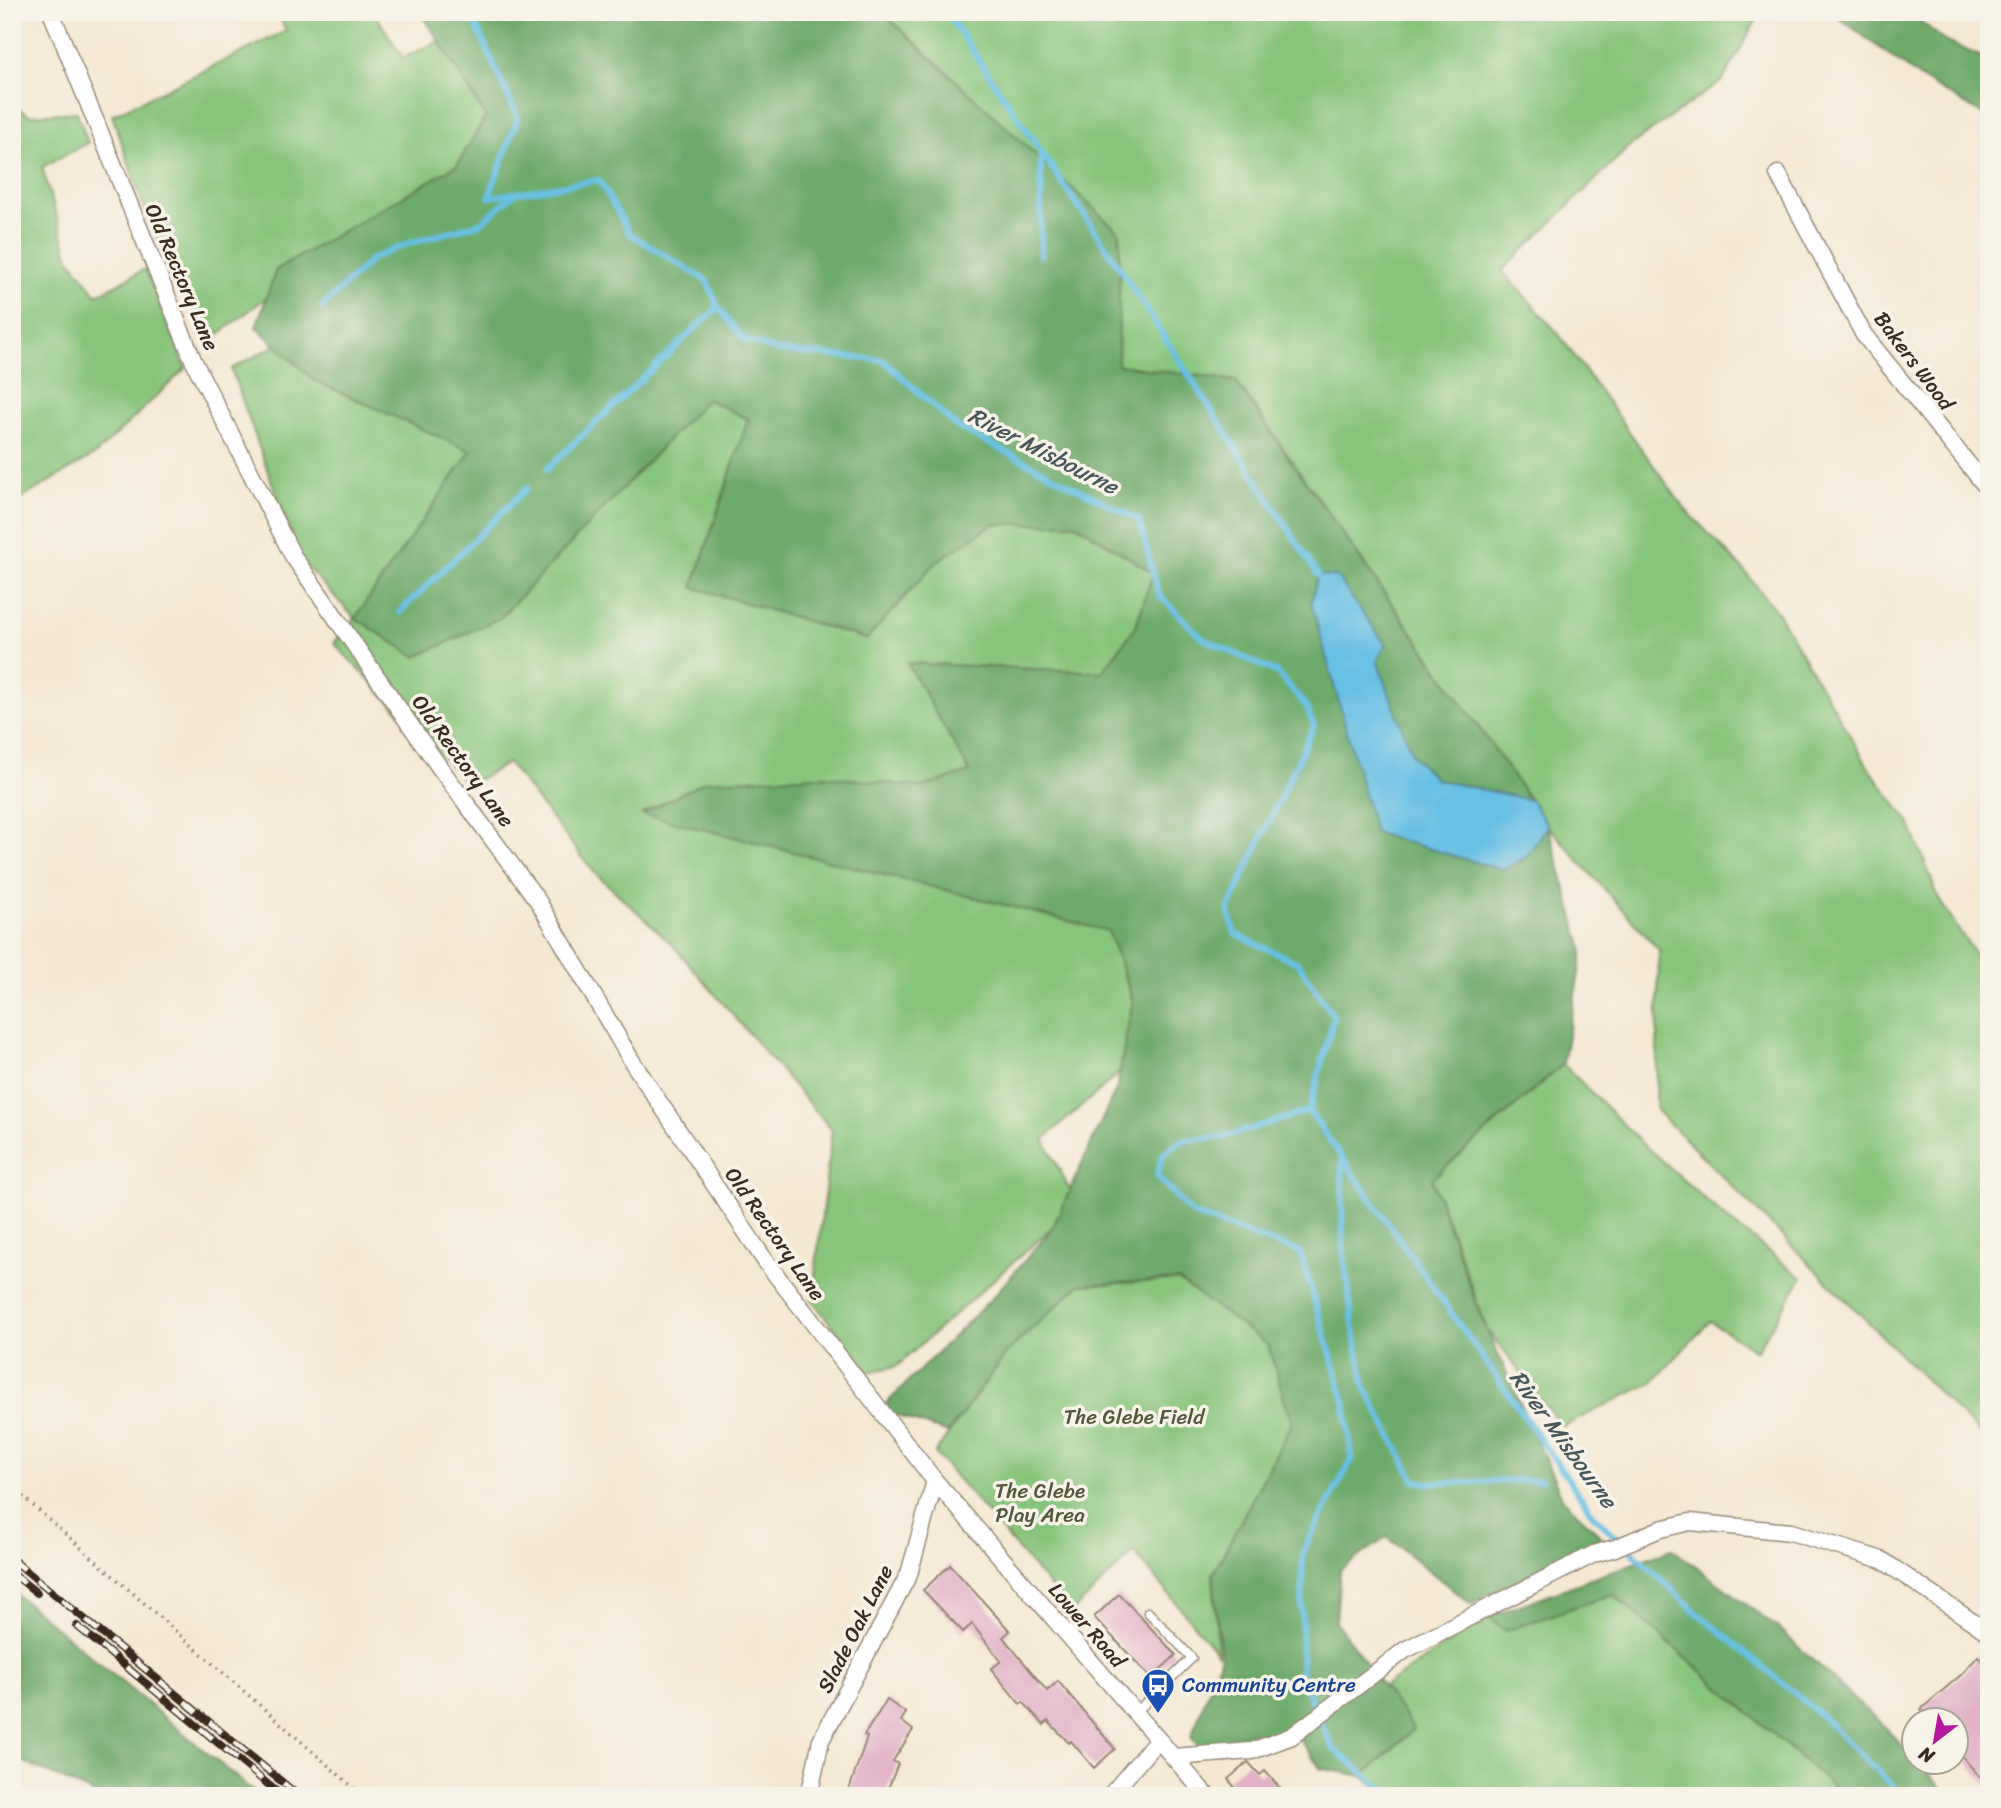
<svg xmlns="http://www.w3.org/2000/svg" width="2001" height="1808" viewBox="0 0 2001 1808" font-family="Sriracha,sans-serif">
	<rect width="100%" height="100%" fill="#f7f3e8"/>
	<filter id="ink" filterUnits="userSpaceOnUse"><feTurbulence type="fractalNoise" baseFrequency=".0143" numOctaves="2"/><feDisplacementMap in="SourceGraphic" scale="14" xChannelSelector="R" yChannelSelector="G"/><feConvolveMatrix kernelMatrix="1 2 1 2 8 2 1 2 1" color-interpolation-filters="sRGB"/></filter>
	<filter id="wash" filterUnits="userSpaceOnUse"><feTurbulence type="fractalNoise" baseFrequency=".00686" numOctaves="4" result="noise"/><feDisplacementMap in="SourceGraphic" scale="28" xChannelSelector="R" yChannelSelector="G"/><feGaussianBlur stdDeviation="1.57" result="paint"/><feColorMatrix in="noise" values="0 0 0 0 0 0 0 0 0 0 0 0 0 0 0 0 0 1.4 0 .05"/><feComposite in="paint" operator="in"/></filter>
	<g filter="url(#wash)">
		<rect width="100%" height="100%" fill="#f5e8d3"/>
		<!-- green -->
		<path fill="#88c57b" stroke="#62784c" stroke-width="2" d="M278,12H374L403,58L439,41L486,116L457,165L276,270L267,297L210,341L149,222L112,115L286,31Z
			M882,12H1761L1723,80L1631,145L1502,271L1557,332L1685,509L1742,568L1779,615L1869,768L1909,822L1940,901L1989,976V1443L1656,1110L1659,950L1548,826L1236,381L1118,365L1119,233Z
			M12,105L30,115L77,112L88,143L42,167L69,258L97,295L145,269L186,368L96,454L12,504Z
			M276,345L316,381L471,451L355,618H500L707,398L748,419L693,587L866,639L935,563L993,524H1076L1153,573L1136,626L1102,672L908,663L970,772L922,787L823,776L643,813L1108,930L1149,1047L1044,1139L1077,1205L897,1366L868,1372L812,1300L832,1130L671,943L594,872L508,763L468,785L334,643L355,618L300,560L231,369Z
			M1563,1064L1643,1144L1727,1219L1802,1278L1756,1351L1710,1321L1653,1382L1562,1427L1487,1329L1432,1179Z
			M1178,1280L1268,1345L1292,1424L1213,1574L1218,1654L1134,1552L1072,1612L935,1453L1009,1350L1079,1285Z
			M1613,1594L1844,1796H1388L1362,1776L1414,1729L1383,1687L1488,1617L1506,1630Z"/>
		<!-- forest -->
		<path fill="#6eaa6b" stroke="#546a44" stroke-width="2" d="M421,12H882L1120,233L1118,365L1235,381L1548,826L1583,950L1563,1064L1432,1179L1479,1312L1563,1499L1602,1537L1471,1604L1387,1537L1340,1570L1336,1622L1414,1729L1362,1776L1320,1768L1296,1734L1205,1754L1191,1737L1221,1657L1213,1574L1292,1424L1268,1345L1178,1280L1079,1285L1009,1350L948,1433L880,1410L993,1297L1052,1229L1117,1087L1133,999L1108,931L642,814L705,781L823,776L922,787L970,772L907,663L1102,672L1136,626L1153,573L1076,524H993L935,563L867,639L693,587L748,419L707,399L500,618L416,657L355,618L471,451L315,381L256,327L276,270L457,165L486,117Z
			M1831,12H1909L1945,41L1989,60V118L1922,79Z
			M1672,1549L1778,1628L1887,1729L1913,1758V1762L1918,1763L1948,1796H1844L1613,1594L1506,1631L1488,1617Z
			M12,1591L259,1796H99L20,1760L12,1782Z"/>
		<!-- water -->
		<path fill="#67c0e4" stroke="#517581" stroke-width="2" d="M1318,575L1337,577L1386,645L1377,661L1413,756L1435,779L1531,800L1548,826L1525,858L1503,870L1375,833L1311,602Z"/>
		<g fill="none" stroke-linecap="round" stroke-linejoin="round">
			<!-- stream -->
			<path stroke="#67c0e4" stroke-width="6" d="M470,12L518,118L489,197L599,180L630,234L707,281L718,307L743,339L778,351L883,360L957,427L1139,520L1159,595L1202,638L1277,673L1306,706L1314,726L1228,910L1235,934L1298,963L1334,1017L1309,1111L1595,1517L1695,1611L1816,1711L1903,1796
				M946,12L1108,250L1318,575
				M1041,154V256
				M322,307L373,258L410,243L481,223L513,195
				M547,469L718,307
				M400,612L527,488
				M1309,1111L1224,1137L1183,1140L1163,1154L1157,1176L1192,1214L1300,1252L1345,1402L1352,1459L1303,1551L1301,1678L1333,1749L1393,1796
				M1342,1158L1343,1248L1353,1325L1365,1387L1415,1481L1429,1483L1542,1480"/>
		</g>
		<g id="blocks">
			<!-- building -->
			<path fill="#e2b1c7" d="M950,1565L1010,1631L1003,1637L1047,1691L1058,1681L1115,1749L1094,1768L1071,1741L1069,1743L1048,1721L1044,1725L1023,1702L1020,1704L991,1669L1001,1661L972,1624L963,1632L923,1590Z
				M1119,1594L1176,1655L1151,1678L1094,1617Z
				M1978,1656L1989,1667V1788L1956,1749V1720H1931L1921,1709L1962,1674Z
				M887,1700L906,1713L901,1721L913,1730L893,1761L898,1764L885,1796H847L867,1737L864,1735Z
				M1248,1762L1260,1775L1265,1771L1287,1796H1242L1228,1779Z"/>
		</g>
	</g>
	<g filter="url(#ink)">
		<use href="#blocks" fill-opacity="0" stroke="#988978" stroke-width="2"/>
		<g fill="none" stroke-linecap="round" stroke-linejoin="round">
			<defs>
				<path id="service" d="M1135,1713L1192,1658L1148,1612"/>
				<path id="minor" d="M51,12L194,362L293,556L440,768L538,901L633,1063L766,1262L935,1481L1207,1796
					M1778,174L1864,335L1989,490
					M1173,1757L1252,1751L1292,1736L1405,1650L1594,1554L1615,1548L1660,1529L1690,1522L1791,1532L1882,1560L1989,1633
					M809,1796L821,1740L909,1574L935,1481
					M1110,1796L1158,1739"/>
			</defs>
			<!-- service casing -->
			<use href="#service" stroke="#988978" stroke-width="11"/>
			<!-- minor casing -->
			<use href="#minor" stroke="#988978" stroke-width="19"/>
			<!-- path -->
			<path stroke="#988978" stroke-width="3.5" stroke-dasharray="2 5" stroke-linecap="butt" d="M12,1487L363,1796"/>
			<!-- service -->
			<use href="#service" stroke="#fff" stroke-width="8"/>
			<!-- minor -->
			<use href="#minor" stroke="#fff" stroke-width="16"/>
			<defs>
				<path id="rail" d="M12,1559L299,1796
					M12,1573L37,1593
					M77,1626L282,1796"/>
			</defs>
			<!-- rail casing -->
			<use href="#rail" stroke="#3b2a1e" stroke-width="8"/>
			<!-- rail -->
			<use href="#rail" stroke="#f7f3e8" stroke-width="5" stroke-dasharray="16" stroke-linecap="butt"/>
		</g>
	</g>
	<!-- icons -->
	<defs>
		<symbol id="bus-pin" viewBox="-11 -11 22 30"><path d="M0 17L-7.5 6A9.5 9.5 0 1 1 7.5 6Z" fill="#1a4fb4" stroke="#f7f3e8"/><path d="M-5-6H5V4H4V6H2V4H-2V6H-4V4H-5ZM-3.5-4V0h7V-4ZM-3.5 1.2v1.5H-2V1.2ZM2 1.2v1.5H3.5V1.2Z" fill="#fff"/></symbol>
	</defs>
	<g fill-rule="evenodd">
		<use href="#bus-pin" x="1139" y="1666" width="38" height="52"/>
	</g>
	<g text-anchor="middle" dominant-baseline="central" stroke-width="7" stroke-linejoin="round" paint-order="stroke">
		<!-- street labels -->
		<g font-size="21" fill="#3b2a1e" stroke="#f7f3e8">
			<text transform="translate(182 277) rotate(67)">Old Rectory Lane</text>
			<text transform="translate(1914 361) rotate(53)">Bakers Wood</text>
			<text transform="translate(463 761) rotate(54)">Old Rectory Lane</text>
			<text transform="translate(775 1234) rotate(55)">Old Rectory Lane</text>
			<text transform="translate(1087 1625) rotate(49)">Lower Road</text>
			<text transform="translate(855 1629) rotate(-63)">Slade Oak Lane</text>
		</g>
		<!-- park labels -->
		<g font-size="21" fill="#52583a" stroke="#f7f3e8">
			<text x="1134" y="1417">The Glebe Field</text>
			<text x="1040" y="1491">The Glebe<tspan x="1040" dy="24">Play Area</tspan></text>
		</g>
		<!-- transit labels -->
		<g font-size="21" fill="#164399" stroke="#f7f3e8" text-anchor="start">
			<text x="1182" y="1685">Community Centre</text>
		</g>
		<!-- water labels -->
		<g font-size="23" font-style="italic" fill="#485759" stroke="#f7f3e8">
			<text transform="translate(1043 451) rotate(27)">River Misbourne</text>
			<text transform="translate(1563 1439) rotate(54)">River Misbourne</text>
		</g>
	</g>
	<!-- margin -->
	<rect width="2001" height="1808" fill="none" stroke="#f7f3e8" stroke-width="42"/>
	<!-- north arrow -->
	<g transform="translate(1935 1741) rotate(211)"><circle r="33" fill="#f7f3e8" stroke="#aca397" stroke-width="2"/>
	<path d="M0-5L12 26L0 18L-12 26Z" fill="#b5179e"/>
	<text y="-10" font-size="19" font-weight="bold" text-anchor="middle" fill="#3b2a1e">N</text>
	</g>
</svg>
